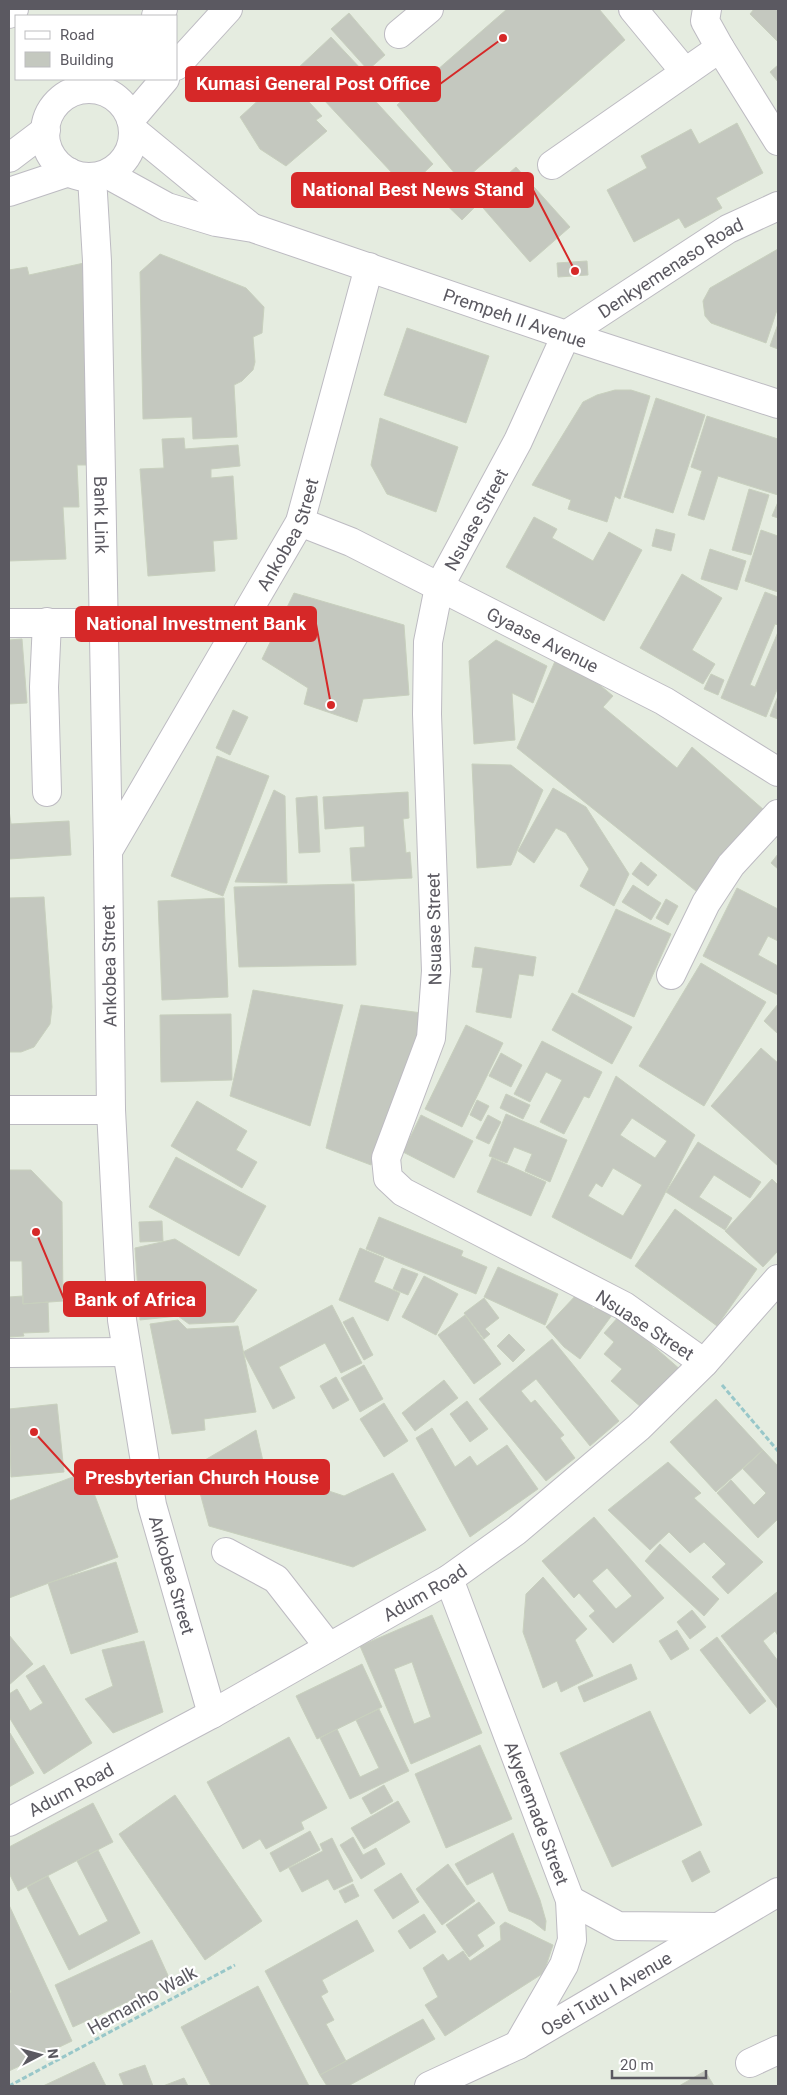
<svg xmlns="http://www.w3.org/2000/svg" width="787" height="2095" viewBox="0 0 787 2095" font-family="Roboto,sans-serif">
	<rect width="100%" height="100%" fill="#e5ece0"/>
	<!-- building -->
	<path fill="#c4c8bf" stroke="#c8d0be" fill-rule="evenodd" d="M507,9H599L625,40L462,182L397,105Z
		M754,9H778V42L750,14Z
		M349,13L385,55L368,70L331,29Z
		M331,37L376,85L368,93L433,164L407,189L296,70Z
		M778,65V82L770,72Z
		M285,76L322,116L316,120L327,131L286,166L260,149L240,117Z
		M737,123L763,173L716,198L722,208L685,228L679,218L634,242L607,190L647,168L641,156L691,129L699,144Z
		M516,167L570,227L530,262L477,201Z
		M442,172L476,206L462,220L428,187Z
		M778,249V307L766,343L711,323L705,316L703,301L710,288Z
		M160,254L246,288L264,307L262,333L253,337L255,362L253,370L242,381L234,385L237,437L193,439L192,417L143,419L140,272Z
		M587,261L588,275L558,277L557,263Z
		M84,263L88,465H77L79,507H63L66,559L9,561V270L27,267L29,275Z
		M778,324V349L770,346Z
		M407,328L489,356L466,423L384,395Z
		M615,390H631L650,396L620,499L615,496L607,522L568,509L571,500L532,485L583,402L597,395Z
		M656,398L705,415L673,513L624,497Z
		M707,416L778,439V495L718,476L704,520L688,515L702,471L691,467Z
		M380,418L458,447L436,512L387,494L371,465Z
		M184,438L185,449L238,445L240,466L211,469V478L233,476L237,539L213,541L215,571L148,576L140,469L164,468L162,439Z
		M749,489L769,495L751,555L732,550Z
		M778,502V518L772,516Z
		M534,517L557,529L552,538L593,561L609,532L642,550L604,621L506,567Z
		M656,529L675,534L671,551L652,546Z
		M761,530L778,536V592L745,581Z
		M710,549L746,561L737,590L701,579Z
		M682,574L722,598L692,650L715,664L703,684L640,648Z
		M765,592L778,597V625L775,624L750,685L755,687L778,632V687L766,717L721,698Z
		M294,593L404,625L409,695L363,699L357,722L304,704L308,688L262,659Z
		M22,639L27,703L9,704V640Z
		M496,640L547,666L533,703L512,693L515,740L474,744L469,661Z
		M556,659L583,671L613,696L603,707L677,768L692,747L764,810L696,891L517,748Z
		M711,674L724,680L718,695L704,689Z
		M778,696V719L770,716Z
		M233,710L248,717L230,755L216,748Z
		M217,756L269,776L223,896L171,876Z
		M472,764L511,765L543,790L511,865L477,868Z
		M553,788L586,807L629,874L614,906L580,886L589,869L566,833L556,828L534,863L518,851Z
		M274,790L285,796L287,883L235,882Z
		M408,792L409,818L403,819L406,853L410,852L412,878L352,881L350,848L365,847L364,826L325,829L323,797Z
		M317,796L320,852L299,853L296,798Z
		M9,810L11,824L69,821L71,855L9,859Z
		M778,854V869L771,863Z
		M641,862L657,875L648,886L632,874Z
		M354,884L356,965L239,967L234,887Z
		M633,885L661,903L651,920L622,902Z
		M737,888L778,909V941L768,936L758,955L778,966V995L703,956Z
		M44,897L52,1007L50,1024L34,1047L21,1052H9V898Z
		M224,898L228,997L162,1000L158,901Z
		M666,899L678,906L668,925L656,918Z
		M616,909L671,934L634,1017L578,992Z
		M475,947L536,957L533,976L519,974L511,1018L476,1012L483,968L472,967Z
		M701,963L766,1002L704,1106L639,1066Z
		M253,990L343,1005L310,1126L230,1096Z
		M572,993L632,1027L612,1064L552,1030Z
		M778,1004V1032L777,1033L764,1021Z
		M361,1005L422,1013L415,1063L371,1165L326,1148Z
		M231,1014L232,1080L161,1082L160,1015Z
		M466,1025L503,1043L462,1127L425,1109Z
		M542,1041L602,1072L589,1098L584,1096L564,1134L540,1122L562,1080L546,1072L530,1102L514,1094Z
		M761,1048L778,1063V1166L711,1106Z
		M501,1053L522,1065L511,1087L489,1076Z
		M616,1076L695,1135L631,1259L552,1217ZM632,1118L667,1141L655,1158L620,1135ZM613,1168L642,1185L623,1216L588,1196L596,1183L602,1187Z
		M506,1094L530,1105L523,1119L500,1108Z
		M477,1100L489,1106L481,1121L470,1115Z
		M197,1101L247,1131L236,1150L257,1162L242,1188L171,1146Z
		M506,1114L567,1140L550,1182L525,1171L532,1154L514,1147L507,1163L489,1156Z
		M421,1115L473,1141L454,1178L403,1152Z
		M488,1115L501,1122L489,1144L476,1138Z
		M698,1142L761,1182L750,1198L714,1175L699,1197L732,1218L725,1230L666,1192Z
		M176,1157L266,1206L239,1256L149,1207Z
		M492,1158L546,1182L531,1216L477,1192Z
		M9,1170H31L62,1202L63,1301L23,1304L22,1261H9Z
		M772,1179L778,1185V1251L763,1267L725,1231Z
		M675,1209L757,1269L717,1326L635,1266Z
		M379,1217L463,1251L461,1256L487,1267L476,1294L366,1249Z
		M162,1221L163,1241L140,1242L139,1222Z
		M175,1239L257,1290L234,1322L189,1324L178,1316L140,1320L135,1248Z
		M360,1248L384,1258L374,1282L400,1293L388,1321L339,1300Z
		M498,1267L558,1294L545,1325L484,1297Z
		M402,1268L418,1274L408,1295L393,1289Z
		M424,1276L458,1294L436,1335L402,1317Z
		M578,1293L594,1309L601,1301L615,1311L580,1359L564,1347L546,1327Z
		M23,1296V1304L48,1302L49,1332L23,1333L24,1336L9,1337V1297Z
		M484,1298L499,1318L485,1329L490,1334L484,1339L464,1313Z
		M332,1305L362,1363L341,1373L325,1343L279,1367L295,1398L273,1409L243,1352Z
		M465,1315L501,1364L474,1384L438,1335Z
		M619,1316L682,1371L642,1408L611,1381L622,1369L604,1354L614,1342L604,1333Z
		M353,1317L373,1355L364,1360L343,1322Z
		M178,1320L187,1329L238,1326L256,1412L204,1419L205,1430L172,1434L150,1324Z
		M509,1334L525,1350L513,1362L497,1346Z
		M552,1339L619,1421L590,1446L536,1379L521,1391L531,1403L535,1400L564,1435L560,1438L575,1458L546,1481L479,1399Z
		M364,1365L383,1399L360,1412L341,1378Z
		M336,1377L349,1400L333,1409L320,1386Z
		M444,1380L458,1398L415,1431L402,1413Z
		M716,1399L763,1450L716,1492L670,1442Z
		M467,1401L488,1429L470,1442L450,1414Z
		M384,1403L408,1441L384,1457L360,1419Z
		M57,1404L64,1472L11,1477L9,1409Z
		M432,1428L455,1467L470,1456L477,1466L507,1445L538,1489L470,1537L416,1438Z
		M256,1430L265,1470L344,1496L393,1473L426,1530L353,1567L209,1526L193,1467Z
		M763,1450L778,1466V1519L758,1538L717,1493L731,1480L754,1505L766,1493L743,1469Z
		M668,1462L701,1493L694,1498L763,1562L728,1594L712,1577L726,1564L704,1542L690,1553L669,1532L650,1550L608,1510Z
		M86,1472L118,1557L9,1598V1501Z
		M594,1517L664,1598L613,1643L589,1616L595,1611L579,1593L574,1598L542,1561ZM607,1568L632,1596L616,1609L592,1581Z
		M660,1544L719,1599L704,1616L645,1561Z
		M116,1562L138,1632L71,1654L48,1583Z
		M543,1577L587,1629L575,1640L593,1676L561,1692L557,1681L543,1688L523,1632L526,1594Z
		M777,1592L778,1636L775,1631L763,1641L778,1661V1709L721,1636Z
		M692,1610L706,1627L690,1639L677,1622Z
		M432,1615L482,1733L411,1764L360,1646ZM412,1662L431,1717L414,1724L394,1669Z
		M677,1630L689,1649L671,1660L659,1641Z
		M9,1635L33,1664L9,1685Z
		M717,1637L766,1701L750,1714L700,1650Z
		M144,1641L163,1712L113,1733L85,1699L113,1686L102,1650Z
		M362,1664L382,1707L317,1739L296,1696Z
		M631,1664L637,1679L584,1702L578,1687Z
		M44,1665L92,1743L44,1774L9,1717V1694L17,1689L30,1711L43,1703L26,1676Z
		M379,1709L409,1771L350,1799L320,1738L337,1729L360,1777L379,1768L356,1720Z
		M650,1711L702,1825L612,1867L560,1753Z
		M10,1733L34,1773L9,1787V1734Z
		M289,1737L327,1808L301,1822L304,1829L266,1849L260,1839L243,1849L207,1782Z
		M480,1745L512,1819L446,1848L415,1774Z
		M384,1785L393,1801L371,1814L362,1798Z
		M175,1795L262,1921L205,1960L119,1834Z
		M398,1801L410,1822L364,1849L351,1828Z
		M93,1803L113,1842L18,1891L9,1873V1847Z
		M310,1831L320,1850L280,1872L270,1853Z
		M513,1833L540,1900L546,1921L545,1931L531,1920L509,1911L493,1872L467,1885L455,1864Z
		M353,1837L363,1855L376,1848L385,1864L361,1879L340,1845Z
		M332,1838L353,1881L334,1890L328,1879L302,1892L289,1868L323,1851L320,1844Z
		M98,1850L140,1933L69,1970L27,1887L48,1876L79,1936L108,1921L77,1861Z
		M700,1851L710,1872L692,1882L682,1861Z
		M448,1864L475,1901L442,1925L416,1889Z
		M401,1873L419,1902L393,1919L374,1890Z
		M353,1884L359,1896L345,1903L339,1891Z
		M479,1902L495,1923L477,1935L484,1946L469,1957L446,1925Z
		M9,1905L72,2041L9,2071V1993L11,1992L9,1988Z
		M424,1914L436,1932L410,1949L398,1931Z
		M357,1920L374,1951L322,1980L328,1992L321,1996L334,2020L326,2024L346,2061L320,2075L265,1971Z
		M505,1922L553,1945L545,1969L542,1974L445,2036L425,2005L438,1997L423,1968L443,1954L448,1961L463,1951L470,1961L501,1940L500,1926Z
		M152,1940L171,1982L73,2027L55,1985Z
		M258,1986L309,2086H211L181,2027Z
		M423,2019L435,2039L348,2086H327L320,2075Z
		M94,2062L106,2086H43Z
		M145,2065L153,2086H124L119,2074Z
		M705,2071L714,2086H679Z
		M184,2078L188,2086H163Z"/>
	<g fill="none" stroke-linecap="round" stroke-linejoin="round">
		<defs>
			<g id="minor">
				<path d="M633,9L685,72"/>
				<path d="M9,14L14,9"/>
				<path d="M156,16L163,9"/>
				<path d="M399,34L429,9"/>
				<path d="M720,48L778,141"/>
				<path d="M176,66L228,9"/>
				<circle cx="89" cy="133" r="44"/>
				<path d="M131,119L165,79"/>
				<path d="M133,130L251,227"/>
				<path d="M9,158L46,130"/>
				<path d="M552,165L720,48L705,21L707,9"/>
				<path id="s1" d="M107,174L167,207L216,222L253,228L566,335L778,404"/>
				<path id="s2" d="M92,177L97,261L108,851"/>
				<path d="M9,192L69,172"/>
				<path id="s3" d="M300,522L351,542L664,701L778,772"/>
				<path d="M47,622L44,687L47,792"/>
				<path d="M9,623H102"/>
				<path d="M671,975L706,903L731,865L778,814"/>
				<path d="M9,1110H111"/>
				<path d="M9,1353L127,1352"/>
				<path id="s4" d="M704,1363L624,1306L403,1192L388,1178L386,1158L431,1038L436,971L427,714L428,642L439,587L518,441L566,335L728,229L778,206"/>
				<path d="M226,1552L276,1579L329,1647"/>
				<path id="s5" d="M449,1579L570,1900L572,1940L564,1965L518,2045"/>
				<path id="s6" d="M212,1714L152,1505L122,1320L111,1110L108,851L300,522L369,267"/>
				<path id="s7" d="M9,1822L212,1714L449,1579L516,1531L639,1427L704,1363L778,1279"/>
				<path d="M570,1900L618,1926L717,1927"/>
				<path d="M750,2063L778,2050"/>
				<path id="s8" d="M429,2086L518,2045L778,1892"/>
			</g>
		</defs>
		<!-- minor casing -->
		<use href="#minor" stroke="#bdbbc2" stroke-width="30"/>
		<!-- path -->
		<path stroke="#98c7c9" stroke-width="3" stroke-dasharray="5 2.5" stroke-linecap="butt" d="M722,1385L778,1451
			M9,2086L235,1965"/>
		<!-- minor -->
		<use href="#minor" stroke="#fff" stroke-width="28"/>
	</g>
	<g text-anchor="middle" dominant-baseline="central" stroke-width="4.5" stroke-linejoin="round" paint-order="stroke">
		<!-- street labels -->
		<g font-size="18" fill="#5b5961" stroke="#fff">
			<text stroke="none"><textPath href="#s4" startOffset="1375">Denkyemenaso Road</textPath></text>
			<text stroke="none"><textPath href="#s1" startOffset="434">Prempeh II Avenue</textPath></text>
			<text stroke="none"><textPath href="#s2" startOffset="338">Bank Link</textPath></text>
			<text stroke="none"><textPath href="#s4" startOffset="1045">Nsuase Street</textPath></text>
			<text stroke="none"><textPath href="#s6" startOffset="1239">Ankobea Street</textPath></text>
			<text stroke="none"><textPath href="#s3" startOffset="270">Gyaase Avenue</textPath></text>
			<text transform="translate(434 929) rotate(-91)">Nsuase Street</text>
			<text transform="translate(109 966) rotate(-91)">Ankobea Street</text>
			<text transform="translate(645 1325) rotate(33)">Nsuase Street</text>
			<text transform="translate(172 1575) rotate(74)">Ankobea Street</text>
			<text stroke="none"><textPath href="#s7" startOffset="475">Adum Road</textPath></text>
			<text stroke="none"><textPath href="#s7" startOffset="70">Adum Road</textPath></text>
			<text stroke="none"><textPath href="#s5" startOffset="250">Akyeremade Street</textPath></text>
			<text stroke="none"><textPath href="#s8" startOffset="200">Osei Tutu I Avenue</textPath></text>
			<text transform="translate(142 2000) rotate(-29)">Hemanho Walk</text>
		</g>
	</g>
	<!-- callouts -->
	<path fill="none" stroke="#d62828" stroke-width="2" d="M503 38L440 84M575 271L533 190M331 705L316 624M36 1232L64 1299M34 1432L75 1477"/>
	<g fill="#d62828" stroke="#fff" stroke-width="2">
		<circle cx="503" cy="38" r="5"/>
		<circle cx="575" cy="271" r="5"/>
		<circle cx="331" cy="705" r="5"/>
		<circle cx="36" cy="1232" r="5"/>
		<circle cx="34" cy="1432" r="5"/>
	</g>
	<g fill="#d62828" stroke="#d62828" stroke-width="2">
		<rect x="186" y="67" width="254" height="34" rx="5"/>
		<rect x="292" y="173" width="241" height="34" rx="5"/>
		<rect x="76" y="607" width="240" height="34" rx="5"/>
		<rect x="64" y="1282" width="141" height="34" rx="5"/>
		<rect x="75" y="1460" width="254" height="34" rx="5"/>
	</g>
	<g font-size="19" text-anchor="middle" font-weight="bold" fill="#fff">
		<text x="313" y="90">Kumasi General Post Office</text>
		<text x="413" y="196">National Best News Stand</text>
		<text x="196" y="630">National Investment Bank</text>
		<text x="135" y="1306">Bank of Africa</text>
		<text x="202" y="1484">Presbyterian Church House</text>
	</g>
	<!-- border -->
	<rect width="787" height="2095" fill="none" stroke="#5b5961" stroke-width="20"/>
	<!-- legend -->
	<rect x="15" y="15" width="162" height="65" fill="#ffffff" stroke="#bdbdc0"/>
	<rect x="25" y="31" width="25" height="8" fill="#ffffff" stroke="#bdbdc0"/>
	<text x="60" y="40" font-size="15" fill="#5b5961">Road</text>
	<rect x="25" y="52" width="25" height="15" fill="#c4c8bf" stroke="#bdbdc0"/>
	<text x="60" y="65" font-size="15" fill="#5b5961">Building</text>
	<!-- north arrow -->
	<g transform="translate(40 2055) rotate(84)" stroke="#ffffff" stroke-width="4" paint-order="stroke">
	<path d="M0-4L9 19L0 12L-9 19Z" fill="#5b5961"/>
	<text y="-8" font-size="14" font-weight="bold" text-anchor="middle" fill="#5b5961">N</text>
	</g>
	<!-- scale -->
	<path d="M612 2070v8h94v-8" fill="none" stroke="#5b5961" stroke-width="2.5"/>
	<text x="620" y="2070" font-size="15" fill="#5b5961" stroke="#ffffff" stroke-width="4" paint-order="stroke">20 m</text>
</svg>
